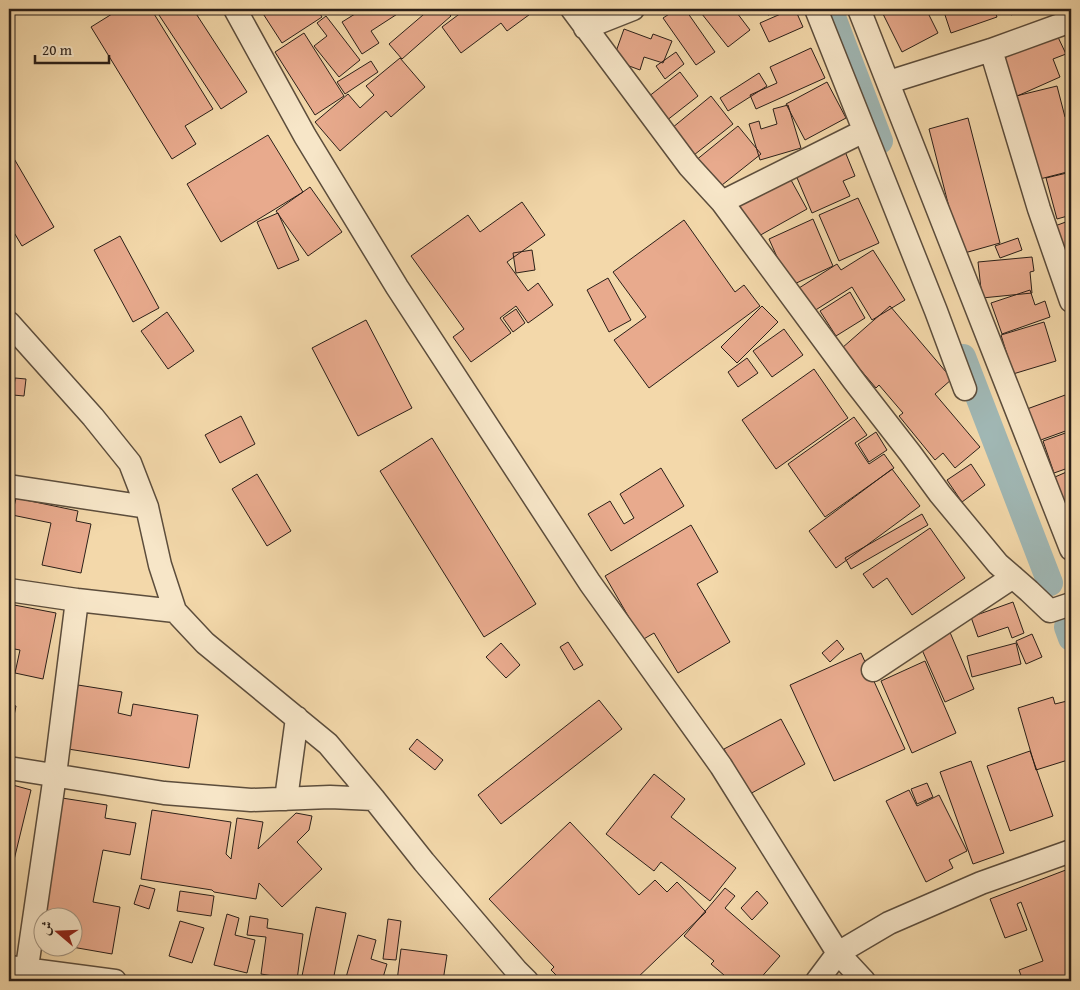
<svg xmlns="http://www.w3.org/2000/svg" width="1080" height="990" viewBox="0 0 1080 990" font-family="'Gentium Book Plus',Amiri,serif">
	<rect width="100%" height="100%" fill="#f3d8aa"/>
	<filter id="stains"><feTurbulence type="fractalNoise" baseFrequency=".004" numOctaves="4"/><feColorMatrix values="0 0 0 0 .2 0 0 0 0 .09 0 0 0 0 .02 0 0 0 .5 -.17"/></filter>
	<radialGradient id="worn" r=".72"><stop offset=".6" stop-color="#630" stop-opacity="0"/><stop offset="1" stop-color="#630" stop-opacity=".3"/></radialGradient>
	<g fill="none" stroke-linecap="round" stroke-linejoin="round">
		<!-- canal -->
		<path stroke="#a0b7b4" stroke-width="26" d="M830,9L880,141
			M963,357L1050,583
			M1067,627L1071,638"/>
	</g>
	<!-- building -->
	<path fill="#e8aa8d" stroke="#2a1f18" d="M120,9H151L213,109L185,126L196,144L172,159L91,27Z
		M155,9H193L247,92L221,109Z
		M260,9H317L322,17L282,43Z
		M363,9H405L371,31L379,43L362,54L342,22Z
		M430,9H445L451,16L402,59L389,44Z
		M466,9H537L507,31L501,23L461,53L442,27Z
		M677,9H685L715,52L696,65L663,18Z
		M698,9H734L750,30L728,47Z
		M766,9H785L768,15Z
		M792,9H795L803,27L769,42L760,23Z
		M895,9H926L938,33L902,52L883,14Z
		M943,9H994L997,17L951,33Z
		M1007,9H1022L1011,15Z
		M326,16L360,60L339,77L314,46L327,36L317,23Z
		M624,29L651,39L653,34L672,41L663,63L644,57L640,70L613,60Z
		M304,33L344,96L315,115L275,52Z
		M1057,35L1066,54L1053,59L1060,77L1015,97L999,60Z
		M811,48L825,78L756,109L750,95L777,83L770,67Z
		M676,52L684,64L665,79L656,66Z
		M400,58L425,87L391,117L386,111L340,151L315,122L348,94L360,108L374,95L366,86Z
		M371,61L378,72L345,94L337,82Z
		M680,72L698,96L666,121L648,97Z
		M759,73L767,86L728,111L720,98Z
		M827,82L846,118L805,140L786,104Z
		M1057,86L1065,117L1069,116L1071,128V171L1036,180L1016,96Z
		M711,96L733,124L694,155L672,128Z
		M788,105L801,148L760,160L749,124L759,121L761,129L777,124L773,109Z
		M968,118L1000,243L961,254L929,129Z
		M738,126L761,154L717,189L695,161Z
		M268,135L303,192L221,242L187,184Z
		M842,144L855,176L843,181L850,196L812,213L792,166Z
		M9,150L54,227L22,246L9,224Z
		M786,171L807,209L757,237L736,199Z
		M1071,172V215L1057,219L1046,178Z
		M310,187L342,232L308,256L276,211Z
		M858,198L879,243L839,261L819,215Z
		M522,202L545,235L507,262L528,291L538,283L553,305L528,323L516,306L500,318L511,333L471,362L453,337L464,329L411,256L468,215L480,232Z
		M278,213L299,260L278,269L257,222Z
		M813,219L833,266L790,286L769,239Z
		M684,220L735,292L744,285L760,306L649,388L614,340L646,317L613,272Z
		M1071,220V268L1055,226Z
		M120,236L159,308L133,322L94,250Z
		M1018,238L1022,250L1000,258L995,246Z
		M532,250L535,270L516,273L513,253Z
		M873,250L905,300L872,320L852,287L814,311L799,288L837,264L841,270Z
		M1032,257L1034,271L1030,272L1032,293L982,298L978,262Z
		M608,278L631,320L609,332L587,290Z
		M1030,290L1035,305L1045,301L1050,317L1002,334L991,303Z
		M850,292L865,318L836,336L820,311Z
		M762,306L778,322L737,363L721,347Z
		M890,306L952,379L935,394L980,447L955,468L943,453L935,460L899,416L903,413L879,385L876,388L842,348Z
		M516,309L525,323L513,332L503,318Z
		M167,312L194,351L168,369L141,331Z
		M366,320L412,408L358,436L312,348Z
		M1044,322L1056,361L1013,374L1001,335Z
		M784,329L803,355L772,377L753,351Z
		M747,358L758,373L738,387L728,372Z
		M814,369L848,418L776,469L742,420Z
		M15,378L26,379L24,396L13,395Z
		M1068,394L1071,404V429L1038,441L1027,409Z
		M241,416L255,444L220,463L205,435Z
		M854,417L867,435L855,443L869,464L884,454L894,468L825,517L788,464Z
		M1071,431V467L1054,473L1043,441Z
		M876,432L887,450L869,462L858,444Z
		M432,438L536,604L484,637L380,471Z
		M971,464L985,485L962,502L947,480Z
		M661,468L684,506L611,551L588,514L610,501L624,524L634,518L620,494Z
		M892,469L920,506L836,568L809,531Z
		M1071,470V518L1055,477Z
		M257,474L291,531L267,546L232,489Z
		M16,498L78,511L76,521L91,524L81,573L42,565L51,523L12,515Z
		M922,514L928,525L851,569L845,558Z
		M691,525L718,572L697,584L730,642L678,673L654,633L642,640L605,576Z
		M930,528L965,578L912,615L887,578L873,588L863,574Z
		M1013,602L1024,633L1012,638L1008,627L978,637L971,617Z
		M9,604L56,613L43,679L15,673L20,650L9,648Z
		M949,630L974,689L945,702L919,643Z
		M1032,634L1042,657L1026,664L1016,641Z
		M837,640L844,649L830,662L822,653Z
		M568,642L583,665L574,670L560,647Z
		M501,643L520,665L506,678L486,657Z
		M1016,643L1021,664L972,677L967,656Z
		M861,653L905,749L834,781L790,685Z
		M925,661L956,733L912,753L881,681Z
		M78,685L122,692L118,713L131,716L133,704L198,715L189,768L68,749Z
		M1053,697L1055,704L1071,700V759L1036,770L1018,708Z
		M599,700L622,729L501,824L478,795Z
		M9,704L16,706L9,740Z
		M781,719L805,764L748,795L724,749Z
		M417,739L443,760L435,770L409,749Z
		M1030,751L1053,816L1010,831L987,766Z
		M971,761L1004,853L973,864L940,772Z
		M654,774L685,799L671,817L736,868L710,901L661,862L654,871L606,834Z
		M927,783L933,797L917,804L911,789Z
		M9,784L31,790L14,860L9,859Z
		M909,790L917,806L939,795L967,851L949,860L953,868L926,882L886,801Z
		M62,798L107,805L105,818L136,823L130,855L103,850L93,902L120,907L112,954L72,947V918H42V942L36,941Z
		M152,810L231,822L226,854L231,859L237,818L263,822L258,849L296,813L312,816L309,830L297,842L322,869L282,907L259,883L256,899L214,892L212,890L141,879Z
		M570,822L639,895L655,880L667,892L677,882L706,912L634,981H562L551,970L554,967L489,899Z
		M1071,868V977L1061,981H1023L1019,970L1043,961L1021,902L1017,904L1027,930L1005,938L990,899Z
		M140,885L155,889L149,909L134,904Z
		M725,888L735,896L725,908L780,956L758,981H731L711,964L714,961L684,936Z
		M180,891L214,896L211,916L177,911Z
		M757,891L768,903L752,920L741,908Z
		M316,907L346,913L333,981L302,976Z
		M227,914L239,918L235,935L255,940L247,973L214,965Z
		M250,916L268,919L267,928L303,934L297,980L261,974L266,937L247,935Z
		M388,919L401,921L396,960L383,959Z
		M180,921L204,928L192,963L169,956Z
		M358,935L376,940L371,959L387,964L382,981H345Z
		M401,949L447,955L443,981H397Z"/>
	<g fill="none" stroke-linecap="round" stroke-linejoin="round">
		<defs>
			<path id="minor" d="M235,9L305,136L397,287L590,583L721,766L838,953L864,981
				M572,9L689,166L722,202L854,381L910,453L940,494L998,564L1029,591L1050,611L1071,604
				M816,9L936,311L965,389
				M859,9L1071,549
				M585,28L633,9
				M991,50L1039,209L1071,301
				M889,82L991,50L1071,21
				M722,202L864,131
				M9,323L93,417L130,463L147,507L160,565L175,611L205,643L328,744L374,799L424,862L516,970L527,981
				M9,486L147,507
				M9,590L77,600L175,611
				M873,670L1013,577
				M9,768L164,793L251,800L330,797L374,799
				M286,799L297,718
				M9,967L115,981
				M25,981L55,775L77,600
				M817,981L838,953L889,923L981,883L1071,851"/>
		</defs>
		<!-- minor casing -->
		<use href="#minor" stroke="#5c4d3c" stroke-width="25"/>
		<!-- minor -->
		<use href="#minor" stroke="#f7e6c8" stroke-width="22"/>
	</g>
	<!-- margin -->
	<rect width="1080" height="990" fill="none" stroke="#f3d8aa" stroke-width="30"/>
	<rect x="10" y="10" width="1060" height="970" fill="none" stroke="#2a1f18" stroke-width="2.5"/>
	<rect x="15" y="15" width="1050" height="960" fill="none" stroke="#2a1f18"/>
	<!-- north arrow -->
	<g transform="translate(58 932) rotate(289)"><circle r="24" fill="#f7e6c8" stroke="#a59682"/>
	<path d="M0-4L9 19L0 12L-9 19Z" fill="#8f2418"/>
	<text y="-8" font-size="14" font-weight="bold" text-anchor="middle" fill="#2a1f18">ش</text>
	</g>
	<!-- scale -->
	<path d="M35 55v8h74v-8" fill="none" stroke="#2a1f18" stroke-width="2.5"/>
	<text x="42" y="55" font-size="15" fill="#2a1f18" stroke="#f7e6c8" stroke-width="4" paint-order="stroke">20 m</text>
	<rect width="100%" height="100%" filter="url(#stains)"/>
	<rect width="100%" height="100%" fill="url(#worn)"/>
</svg>
